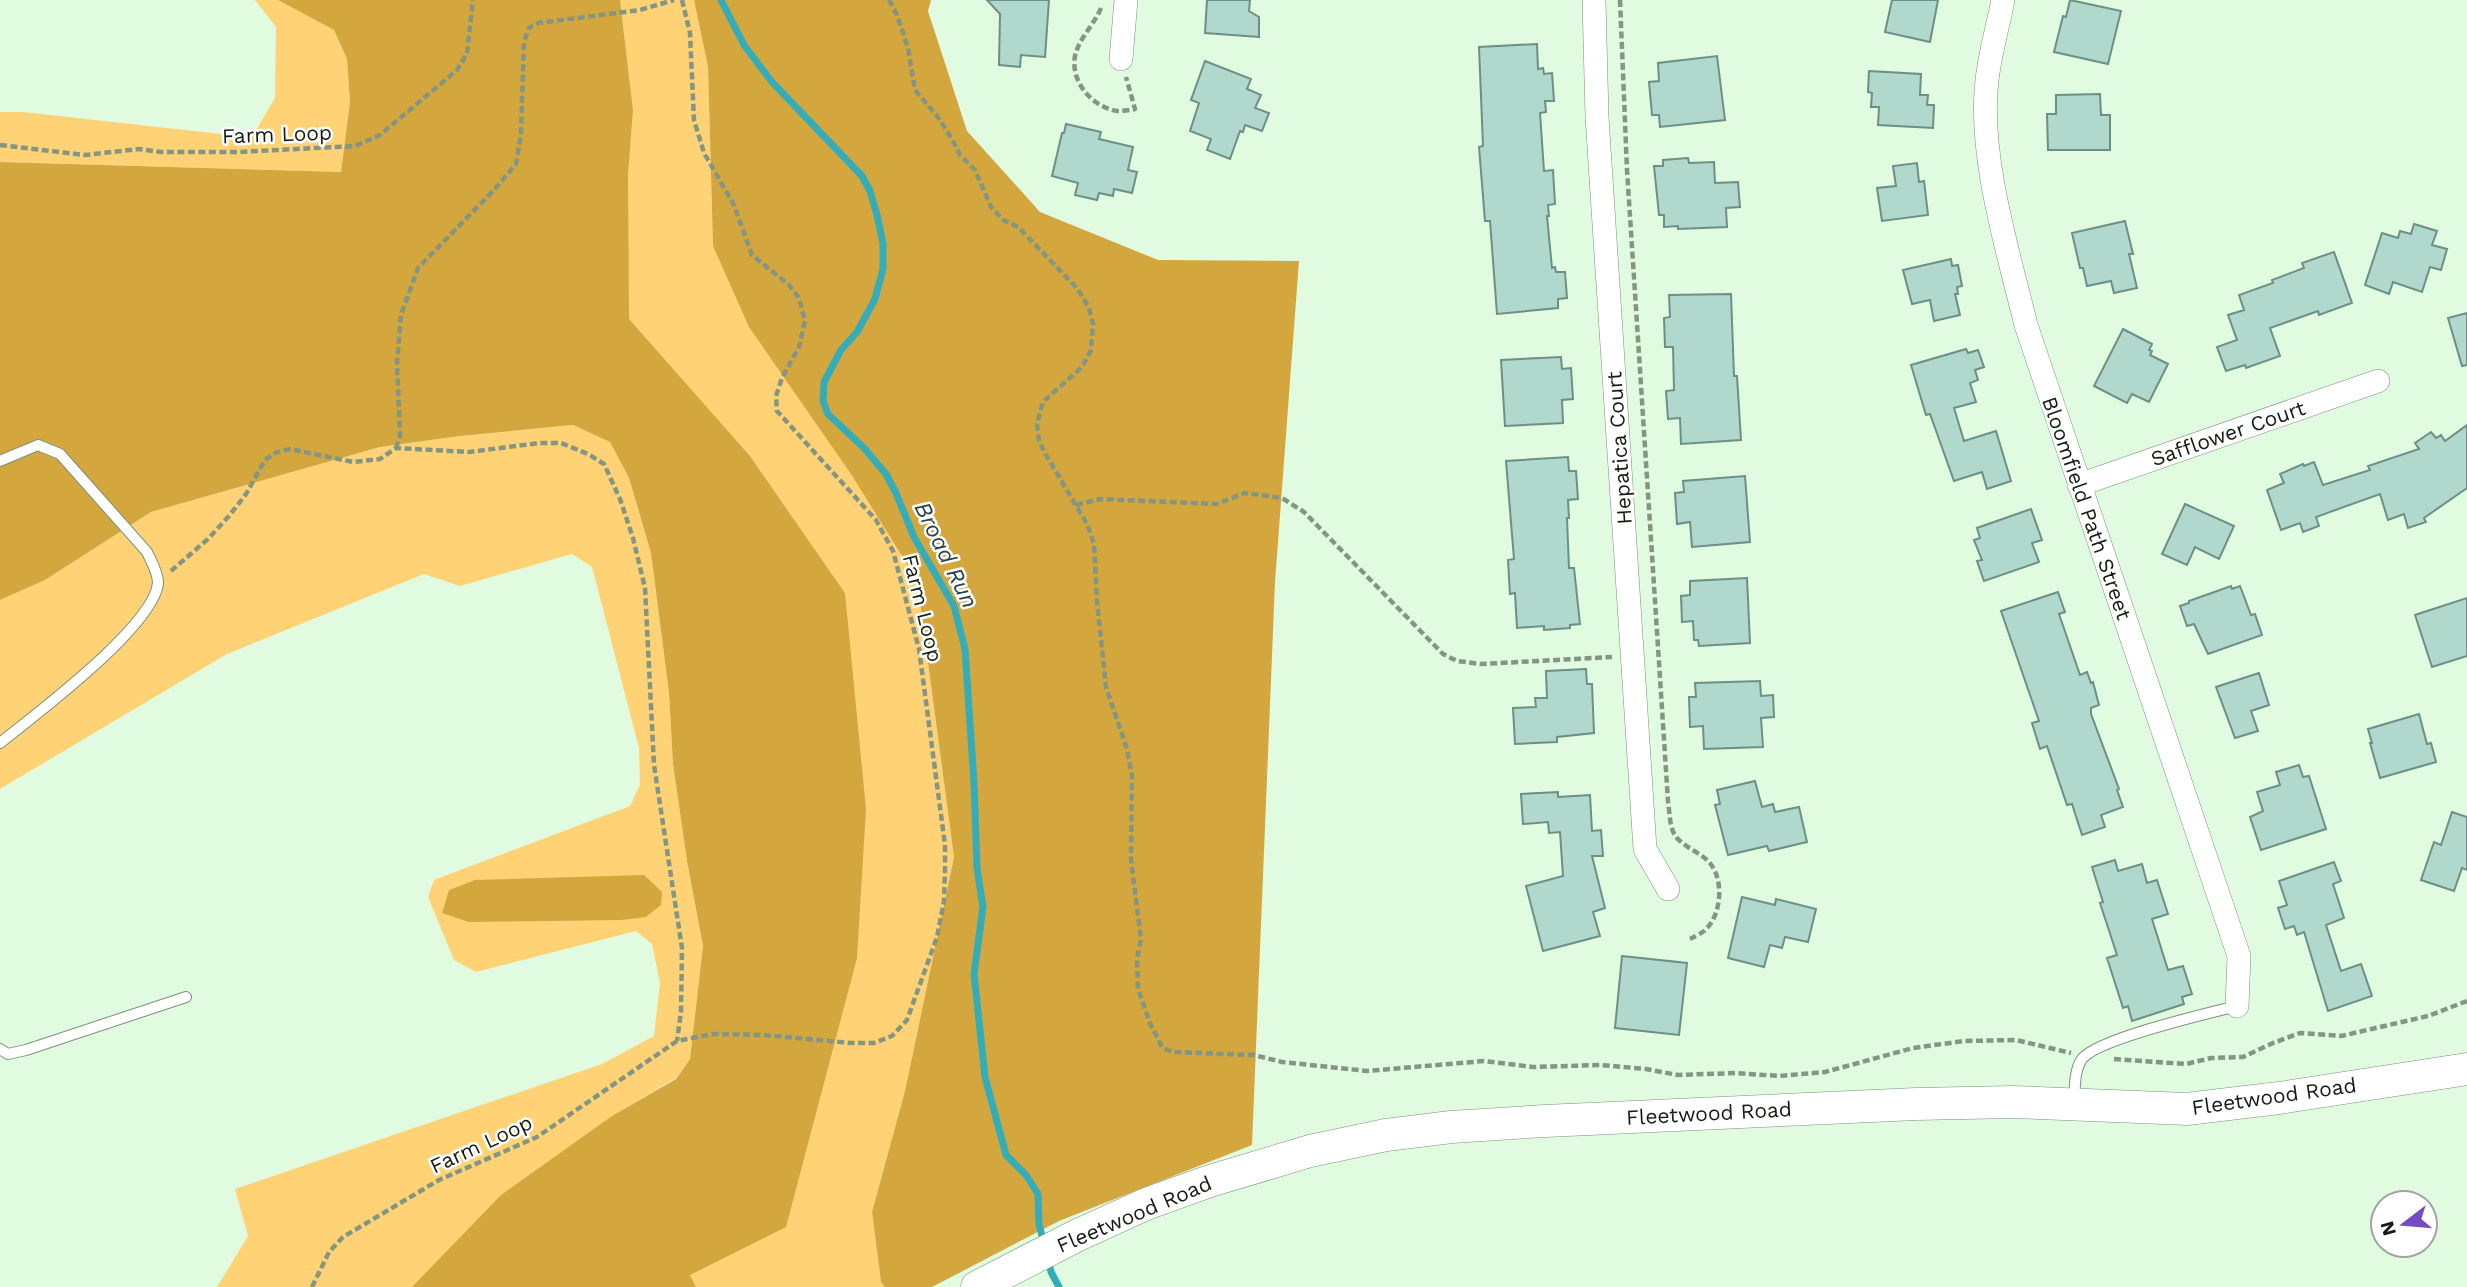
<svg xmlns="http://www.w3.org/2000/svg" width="2467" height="1287" viewBox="0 0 2467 1287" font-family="'Work Sans',sans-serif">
	<rect width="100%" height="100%" fill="#e1fbe0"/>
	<!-- green -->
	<path fill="#ffd275" d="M255,0H278L334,30L347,59L350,102L341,172L0,162V112H23L230,135L255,132L275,98L276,27Z
		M620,0H694L708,67L713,246L917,580L954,857L905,1091L872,1212L881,1282L885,1287H696L690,1275L845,593L750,456L628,319V176L633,110Z
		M574,425L610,442L629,478L651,553L669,693L673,764L687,861L703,946L690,1059L676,1078L612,1116L412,1287H217L248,1236L235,1189L602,1064L654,1036L660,983L652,944L636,931L476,972L454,960L428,897L434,880L630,806L640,785L639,748L592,567L572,554L460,586L424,574L227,654L0,789V600L45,580L151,512L380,447L460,436Z"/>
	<!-- forest -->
	<path fill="#d4a63e" d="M278,0H620L633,110L628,176L629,319L750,456L845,593L866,809L857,958L786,1227L690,1275L696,1287H412L501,1195L612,1116L676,1079L690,1059L703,946L687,861L673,764L669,693L651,553L629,478L610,442L573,425L460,436L380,447L151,512L45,580L0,600V162L341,172L350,102L347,59L334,30Z
		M694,0H931L928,11L967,131L1040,212L1158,260L1299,261L1275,582L1252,1145L1059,1221L932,1287H885L881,1282L872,1212L905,1091L954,857L917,580L851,474L749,327L713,246L708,67Z
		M644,875L662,892L661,905L646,917L622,920L469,922L442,913L449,890L475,880Z"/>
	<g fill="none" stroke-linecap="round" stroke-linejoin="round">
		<!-- stream -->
		<path stroke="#35adb9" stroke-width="7" d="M721,0L744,45L772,82L862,176L870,191L877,215L883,243V269L875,299L857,332L841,350L824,382L823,401L828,414L864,448L886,474L896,493L914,537L954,606L965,649L974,783L977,868L983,907L974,974L985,1077L1006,1155L1026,1175L1038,1194L1039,1224L1044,1244
			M1048,1259L1051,1272L1059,1287"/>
	</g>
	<!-- building -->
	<path fill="#b1d8cc" stroke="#6b9085" stroke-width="2" d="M987,0H1049L1045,57L1021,55L1020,67L999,65L1000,14Z
		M1207,0H1250L1249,11L1259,17V37L1205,33Z
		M1892,0H1938L1930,42L1885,32Z
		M2070,0L2121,11L2108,64L2054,52L2063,16L2066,17Z
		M1537,44L1538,69L1543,68L1544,74L1552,73L1554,101H1545L1546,112L1540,113L1544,171L1553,170L1555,204L1548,205L1549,216H1547L1552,268L1555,267L1556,272H1565L1567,298L1558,299V308L1497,314L1490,221H1485L1479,147L1483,146L1479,47Z
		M1717,56L1725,120L1660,127L1659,115H1652L1649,82L1659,81L1658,63Z
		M1205,61L1251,79L1247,89L1261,95L1255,108L1269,113L1262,131L1245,125L1243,132L1240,131L1230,159L1207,150L1211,139L1190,131L1199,103L1191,100Z
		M1869,71L1921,74L1920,95H1928L1927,105H1934L1933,128L1878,125L1879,107H1871L1872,93L1868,92Z
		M2100,94L2101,115H2110V150H2048L2047,114H2056V95Z
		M1066,124L1101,132L1099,139L1133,147L1128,170L1137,172L1132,193L1114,189L1113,196L1099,193L1097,200L1075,195L1078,183L1052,176L1062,133H1064Z
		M1688,158L1689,163L1714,162L1715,183L1738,182L1740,207L1726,208L1727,227L1678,229V226L1664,227V215H1659L1654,166H1663V160Z
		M1917,163L1919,182L1924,181L1928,215L1882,221L1877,188L1896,186L1893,166Z
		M2125,221L2133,254H2129L2137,288L2114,293L2111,281L2087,286L2083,268H2080L2072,233Z
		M2414,224L2437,231L2432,245L2447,249L2441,270L2430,267L2422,292L2393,282L2389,294L2365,285L2382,233L2398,238L2400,231L2411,234Z
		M2334,252L2352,303L2319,315L2318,311L2270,328L2280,356L2246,368L2245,365L2226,371L2217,347L2237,340L2228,315L2244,310L2239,295L2273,283L2272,280L2304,268L2302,263Z
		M1951,259L1952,266L1958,265L1962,286L1957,287L1958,294H1955L1960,315L1934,321L1930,300L1912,304L1903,270Z
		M1731,294L1734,376H1737L1741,440L1681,444L1680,418L1668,419L1666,391L1674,390L1673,347H1665L1664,318L1670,317L1669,295Z
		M2467,313V365L2462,366L2448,318Z
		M2123,329L2152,344L2149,350L2152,351L2150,355L2168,364L2149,402L2132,394L2127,403L2094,386Z
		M1966,349L1968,353L1978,350L1984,367L1975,370L1978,380L1970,383L1976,402L1954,408L1964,441L1996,431L2011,481L1987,489L1982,472L1954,481L1930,414L1926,415L1911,365Z
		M1561,357L1562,369L1571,368L1573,399L1562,400L1563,423L1505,426L1501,360Z
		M2467,425V488L2424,518L2426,522L2408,528L2404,514L2388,520L2380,494L2316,517L2319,526L2303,532L2300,523L2281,530L2267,490L2284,483L2280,474L2303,464L2304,466L2314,462L2323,485L2370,470L2368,466L2419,449L2415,443L2431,432L2436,438L2441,435L2445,441Z
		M1568,457L1569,471H1576L1578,499L1568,500L1569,518H1567L1569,568H1574L1580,624L1570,625V628L1544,630V626L1517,628L1515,593L1510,594L1508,560L1514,559L1506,461Z
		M1745,476L1750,542L1692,547L1690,522L1677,524L1675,493L1684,492L1683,481Z
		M2185,504L2234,526L2219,559L2195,547L2187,565L2162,554Z
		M2031,509L2042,540L2032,543L2039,562L1984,581L1977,561L1982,560L1974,540L1980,538L1977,528Z
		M1747,578L1750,643L1699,646L1698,640H1694L1693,621L1682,622L1681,596L1690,595V581Z
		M2231,586L2232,589L2240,586L2251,615L2255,614L2262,635L2208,654L2194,624L2187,626L2180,606L2189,603V601Z
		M2058,592L2065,612L2059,614L2080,675L2087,672L2091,683L2093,682L2099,705L2091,708V714L2119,789L2117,790L2123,807L2101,815L2105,827L2082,835L2072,804L2067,805L2047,746L2040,749L2032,723L2039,721L2001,611Z
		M2467,598V656L2432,667L2415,615Z
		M1586,669L1587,684H1592L1594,733L1557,737V742L1515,744L1513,708L1536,707L1535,698H1547L1546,671Z
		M2259,673L2269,705L2251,711L2258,731L2235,738L2216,687Z
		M1760,681L1761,696L1773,695L1774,717L1761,718L1763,747L1704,749L1703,726L1690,727L1689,697H1696L1695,683Z
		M2419,714L2427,744L2431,743L2436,762L2380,778L2370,743H2372L2368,729Z
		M2299,765L2303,777L2309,776L2326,829L2261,850L2250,817L2263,811L2257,792L2280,785L2276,772Z
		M1755,781L1762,807L1773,804L1775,812L1799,807L1807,842L1769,851L1767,846L1728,855L1715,805L1720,804L1717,790Z
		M1558,792V797L1590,795L1592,831L1601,830L1603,856H1592L1605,908L1593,912L1600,936L1543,951L1526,886L1563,876L1560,832L1549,833L1548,822L1523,824L1521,794Z
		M2452,812L2467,817V870L2462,868L2454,891L2421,880L2434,842L2441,845Z
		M2115,860L2118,871L2142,864L2147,883L2157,880L2168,914L2152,919L2168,970L2183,966L2192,994L2182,997L2184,1004L2132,1021L2128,1006L2123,1008L2107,958L2117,955L2100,903L2103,902L2092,867Z
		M2334,862L2341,881L2333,884L2344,918L2326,925L2341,971L2361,964L2372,996L2328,1011L2304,932L2297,935L2294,926L2285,929L2278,908L2287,905L2279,881Z
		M1742,897L1775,905L1776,899L1816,909L1808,942L1785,937L1782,948L1770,945L1764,967L1728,958Z
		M1622,956L1687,963L1679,1035L1615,1028Z"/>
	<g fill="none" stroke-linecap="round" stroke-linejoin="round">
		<defs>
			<path id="service" d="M0,461L38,445L60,454L147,552C151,561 158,572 158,583C154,626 36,714 0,743
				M0,1049L8,1054L26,1050L186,997
				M2074,1102C2075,1089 2074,1070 2082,1059C2097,1039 2209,1013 2237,1006"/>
			<path id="minor" d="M1594,0L1597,117L1645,849L1668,889
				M2003,0C1998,26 1990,53 1987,80C1978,155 2008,251 2026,325L2239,956L2237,1006
				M1121,59L1126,0
				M2079,485L2378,381"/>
			<path id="secondary" d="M977,1287L1076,1236L1146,1204L1210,1181L1310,1151L1386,1135L1451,1127L1545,1121L1916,1104L2013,1102L2187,1109L2279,1098L2467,1069"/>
		</defs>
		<!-- service casing -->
		<use href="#service" stroke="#7a9179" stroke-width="12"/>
		<!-- minor casing -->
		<use href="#minor" stroke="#7a9179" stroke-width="24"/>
		<!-- secondary casing -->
		<use href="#secondary" stroke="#7a9179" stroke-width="33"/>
		<!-- path -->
		<path stroke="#839583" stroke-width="4.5" stroke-dasharray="7 3.5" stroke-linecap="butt" d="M889,0L897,15L908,48L915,90L938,117L953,141L960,155L975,170L991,207L1003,220L1018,227L1077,288L1089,308L1093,324L1091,350L1082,367L1043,402L1037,424L1039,441L1046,455L1087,524L1094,544L1097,601L1106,687L1127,749L1132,776L1131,860L1141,939L1137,959L1138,989L1150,1023L1162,1047L1172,1052L1254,1055L1282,1062L1367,1071L1484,1061L1533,1067L1601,1065L1646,1069L1678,1075L1736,1073L1779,1076L1825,1072L1913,1048L1964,1041L2016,1040L2071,1053
			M1620,0L1627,170L1668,801C1670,813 1669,829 1677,838C1686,848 1699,852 1708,861C1725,878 1722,916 1704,931C1700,934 1694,937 1690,939
			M1101,8C1094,25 1079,38 1075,56C1070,82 1093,108 1118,111C1124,111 1130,110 1135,109L1126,77
			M0,145L85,155L139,149L161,152H238L355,146L380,135L457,70L467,54L473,0
			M396,448L400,435L397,363L401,315L418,268L493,191L516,164L521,134L524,42L529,28L538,23L640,10L674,0
			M1076,505L1100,499L1216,504L1245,493L1282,498L1304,512L1443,654L1457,661L1481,664L1612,657
			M171,571L208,539L229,516L246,494L265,460L275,453L290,449L353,462L380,459L396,448L469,452L539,443H561L588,454L604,464L620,499L633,538L645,588L654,765L682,948L681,1012L677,1041
			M2114,1059L2186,1064L2211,1058L2243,1057L2273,1043L2300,1033L2341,1036L2428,1016L2467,1001
			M312,1287L329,1252L343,1237L439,1180L537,1137L677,1041L713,1034L764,1035L851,1043H874L892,1036L907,1020L937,937L944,901L945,872V845L919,649L893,551L876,520L777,411L776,396L782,378L799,347L805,321L799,298L789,285L752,255L734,205L704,153L694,120L690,33L682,0"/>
		<!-- service -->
		<use href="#service" stroke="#fff" stroke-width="10"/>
		<!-- minor -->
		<use href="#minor" stroke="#fff" stroke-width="23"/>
		<!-- secondary -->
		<use href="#secondary" stroke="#fff" stroke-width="32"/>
	</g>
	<g text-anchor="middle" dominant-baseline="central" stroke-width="5" stroke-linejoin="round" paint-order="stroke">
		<!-- street labels -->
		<g font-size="21" fill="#131c13" stroke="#fff">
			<text transform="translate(277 134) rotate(-2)">Farm Loop</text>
			<text transform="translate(2228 433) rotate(-19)">Safflower Court</text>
			<text transform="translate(1619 448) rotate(-94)">Hepatica Court</text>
			<text transform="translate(2087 508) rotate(71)">Bloomfield Path Street</text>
			<text transform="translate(923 608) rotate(76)">Farm Loop</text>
			<text transform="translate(2274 1096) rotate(-8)">Fleetwood Road</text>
			<text transform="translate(1709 1113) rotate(-3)">Fleetwood Road</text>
			<text transform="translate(481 1144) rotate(-25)">Farm Loop</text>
			<text transform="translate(1134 1214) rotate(-23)">Fleetwood Road</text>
		</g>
		<!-- water labels -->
		<g font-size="23" font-style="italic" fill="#284245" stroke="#fff">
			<text transform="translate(946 555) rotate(64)">Broad Run</text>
		</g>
	</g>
	<!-- north arrow -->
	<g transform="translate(2404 1224) rotate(254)"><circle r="33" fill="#ffffff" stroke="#a1a4a1" stroke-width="2"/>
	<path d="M0-5L12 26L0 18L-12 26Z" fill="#754bc3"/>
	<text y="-10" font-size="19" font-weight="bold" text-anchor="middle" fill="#131c13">N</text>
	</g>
</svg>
